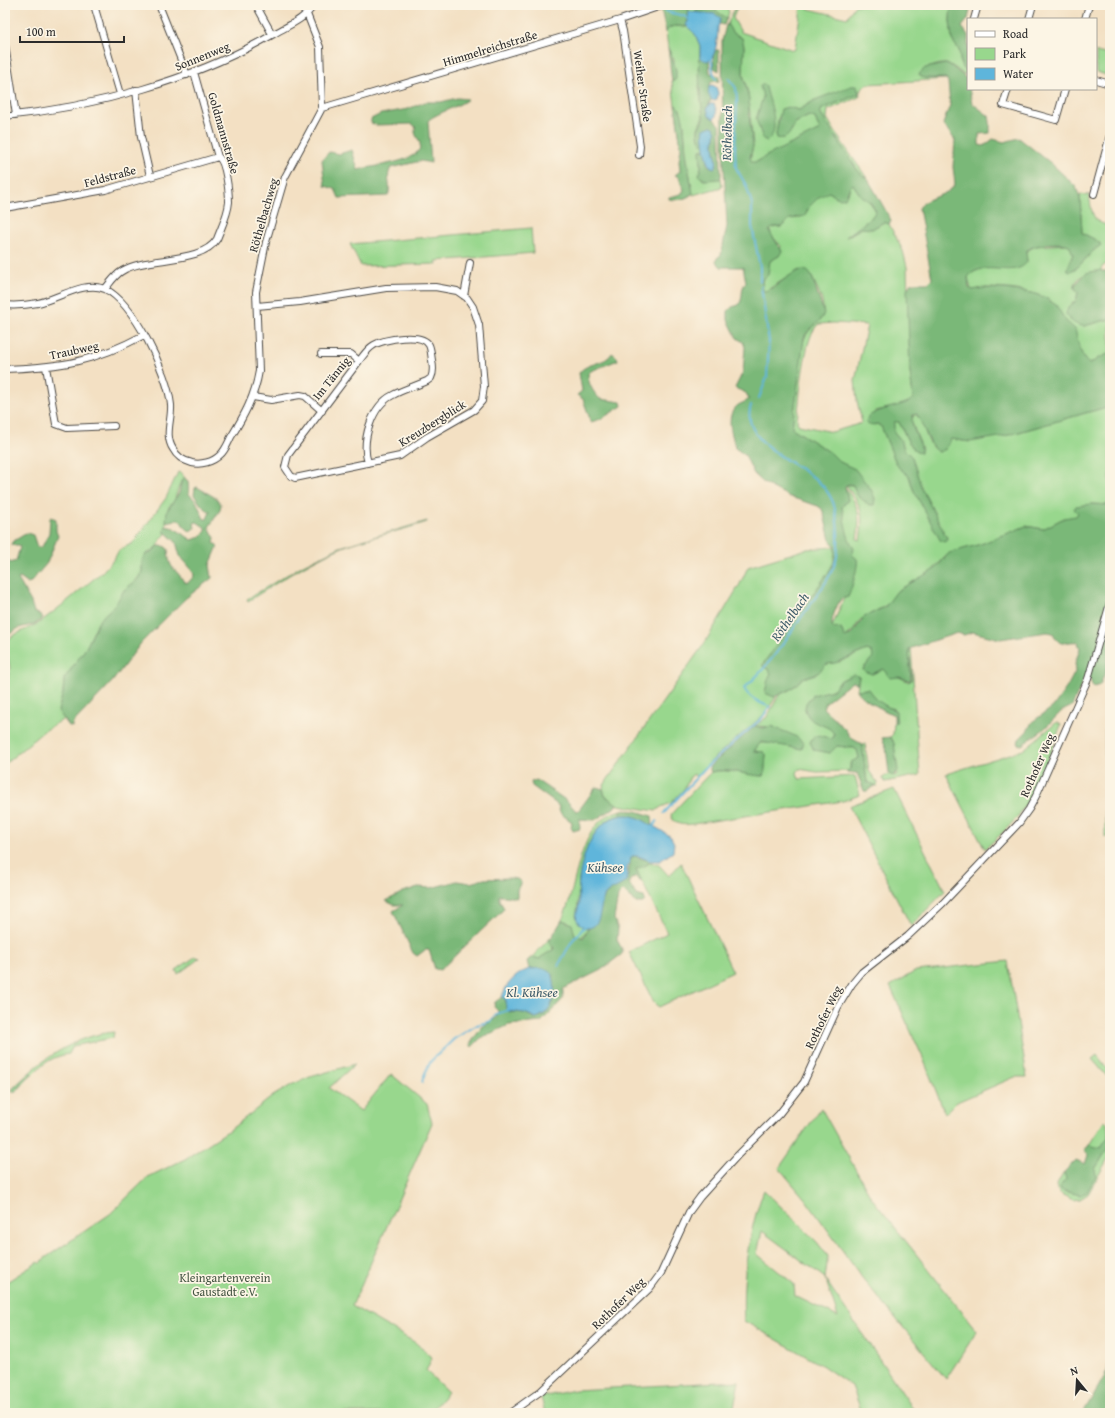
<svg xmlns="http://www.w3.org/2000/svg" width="1115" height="1418" viewBox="0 0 1115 1418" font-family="'Gentium Book Plus',serif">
	<rect width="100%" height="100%" fill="#fcf5e5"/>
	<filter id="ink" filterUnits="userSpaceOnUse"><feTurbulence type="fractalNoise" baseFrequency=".025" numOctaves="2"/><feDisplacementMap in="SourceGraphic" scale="8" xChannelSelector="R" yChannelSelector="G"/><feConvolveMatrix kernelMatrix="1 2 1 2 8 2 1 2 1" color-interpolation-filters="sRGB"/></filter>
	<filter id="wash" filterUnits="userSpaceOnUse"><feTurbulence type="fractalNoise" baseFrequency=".012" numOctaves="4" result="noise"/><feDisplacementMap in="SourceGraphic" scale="16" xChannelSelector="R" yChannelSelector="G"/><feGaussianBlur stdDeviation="0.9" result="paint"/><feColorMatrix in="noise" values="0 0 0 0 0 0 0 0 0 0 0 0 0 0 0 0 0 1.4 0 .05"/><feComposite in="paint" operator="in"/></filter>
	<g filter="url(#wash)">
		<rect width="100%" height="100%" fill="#f3e0c3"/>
		<!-- green -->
		<path fill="#98d78d" stroke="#62815c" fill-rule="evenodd" d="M686,5H726L729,12L727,19L713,8H699L693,13L690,12Z
			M736,5H738L733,18L741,32L793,50L795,49L801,8L791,5H804L809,9L847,18L855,5H951L950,20L952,40L959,50L961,66L967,71L964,75C960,72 955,67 950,65C941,61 927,68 919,74L920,76L924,78L947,79L868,84L863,87L859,97L828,110L827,118L839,138L869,181L858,171L820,113L822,109L859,94V91L854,86L815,100L799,110L788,107L778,118L776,136L793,129L795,123L809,116L815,118L820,130L754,163L750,160L753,146L748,93L743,74L744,46L742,38L732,32L727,25Z
			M673,26L687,27L694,32L700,46L699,68L701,77L699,86L703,117L698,128V133L699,139L707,150L701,149V167L699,173L703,180L721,178L722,187L693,195L686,152L684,125L680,109L675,105L672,82L674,81V60L668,48L666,32L667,29Z
			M1096,52L1110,55V76L1096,72Z
			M853,184L861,196L870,202L876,211L871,218L846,237L862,228L872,229L884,222L889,224L903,251L907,267L910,372L913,398L909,404L875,411L874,425L878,424L881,426L896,463L909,476L913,489L931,522L947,538L921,487L912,457L904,449L902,442L894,432L893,427L895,421L899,422L908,441L916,452L922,449L911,420L915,414C926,420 924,446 939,452L948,446L951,439L962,441L1005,436L1110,406V505L1092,504L1075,510L1078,513L1076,517L1064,518L1043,529L1026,526L981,544L954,552L946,556L932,571L897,591L888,604L860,620L853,631L845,637L841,629L832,627L844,598L848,597L857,563L852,555L853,548C844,538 844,519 842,507L848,500L845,487C859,506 861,516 857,539L860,540C864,513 862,507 846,485H853L856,492L865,502L875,499L868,485L860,478L857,472L840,462L831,453L792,428L803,343C806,331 812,329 819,321C830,311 817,288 812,277L799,270L764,292C757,284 768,270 770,260L779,256L781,246L771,235L770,228L781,227L790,219L800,218C808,210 817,193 829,192L836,197L848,194L850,187ZM834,323L867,325L855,381L857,401L862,423L832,432L799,425L797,422C799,403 804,332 819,324Z
			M1080,194L1089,195C1092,210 1091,224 1110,225V261L1102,267L1101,270C1091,273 1078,273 1074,287L1078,293L1076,301L1068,307L1070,320L1084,326L1110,319V353L1099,358L1090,364C1082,362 1078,340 1075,333C1073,328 1068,325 1065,321C1059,312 1056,304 1046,298C1029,290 1004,288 986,288C980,288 976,291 971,290L968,277C982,260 1007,276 1027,262L1026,251L1036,246L1067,244L1071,246L1073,254L1069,272L1078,267L1093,251L1101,245L1099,242L1082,233Z
			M531,228L533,253L436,261L437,264L361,266L350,244Z
			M178,472L181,473L185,478L181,481L174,501L168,508L166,526L164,531L166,534L161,539L158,546L148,553L142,561V572L136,581L124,590L119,600L97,624L86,648L64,679L63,693L58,711L64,719L45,730L5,764V692L10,668L5,642L14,635L39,623L66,602L102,572L114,559L119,550L133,543L166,498Z
			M427,521V522C404,530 379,535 356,542C317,555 282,580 248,601L247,599L303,565L340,547Z
			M834,547L835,549L834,562L828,573L763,664L765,668L768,669L771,673L765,693L776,697L765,714L716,756L696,778L694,774L690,777L684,789L671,803L661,807L656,811L618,805L605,796L603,787L608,779L704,644L740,584L748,567L807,549Z
			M1110,630V837H1105V694L1108,631Z
			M911,648L920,775L885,782L882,778L889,774L895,776L897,774L893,740L890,737L893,734L894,723L897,721L894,709C883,707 874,698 867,689L857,690L859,677C853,676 844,677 839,682C836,685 837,688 833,689C821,696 807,692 805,709C811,727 828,722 834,734V737L830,740L823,736H815L811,741L813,749L830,753L837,746L854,748L858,751L859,758L850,763V769L848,771L817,772L799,769L797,773L799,779L855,776L860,795L843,801L693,824C684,825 674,826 671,815L673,812L711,772C728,768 746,775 763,776L766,756L764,752L754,751L759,743H773L802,749L803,743C795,733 782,735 774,727L755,726L767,717L779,695L791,689L803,678L818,673L827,664L839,662L867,650L872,652L873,657L863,669L864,671L872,674L883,669L909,682L912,679L909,651Z
			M1057,722L1061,725C1050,753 1040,784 1023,809C1013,824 999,836 985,849L946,774L1023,750Z
			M862,744H865L869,771L878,783L877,786L867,782Z
			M894,789L945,891L911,926L849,806Z
			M622,810L620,815C593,821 582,855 579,879C578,892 579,903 576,916L581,925L588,929L581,938L575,935L571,923L562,920C579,886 576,819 622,810Z
			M649,863L659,865L669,876L681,863L733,972L659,1007L654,1003L629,952L667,933L636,869Z
			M550,938L553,950L540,959L532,957Z
			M195,957L200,958L178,974L176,970Z
			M1008,961L1027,1077H1015L957,1102L945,1114L923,1058L890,986L916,971Z
			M114,1032L113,1038L73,1046L69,1054C54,1056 43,1063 33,1074H31L30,1072C53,1052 84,1034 114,1032Z
			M1097,1055L1110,1072V1080L1092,1059Z
			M355,1064L329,1088L361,1111L391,1074L427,1104L432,1123L352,1306L416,1343L432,1358L426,1371L448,1392L430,1413H5V1283L38,1262L40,1264L45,1258L110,1214L148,1177L185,1159L231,1129L273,1096L293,1084L310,1077Z
			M821,1108L871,1197L977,1331L946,1379L863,1279L806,1200L779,1168Z
			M1105,1120C1112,1129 1110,1143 1098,1148L1089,1145Z
			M1110,1145V1155L1088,1194L1080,1199L1073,1200L1059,1193L1057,1185L1064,1172L1067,1178L1065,1182V1192L1078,1194L1096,1176L1095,1169Z
			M764,1190L816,1241L828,1256L825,1279L914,1410L910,1413H862L852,1386L823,1366L744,1321C741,1281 749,1228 764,1190ZM762,1231L825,1278L838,1317L795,1296L794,1284L757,1254Z
			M739,1381L733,1413H545L541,1397L575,1390Z"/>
		<!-- forest -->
		<path fill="#7ab878" stroke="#527252" d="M676,5H686L689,10L687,27C679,26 670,24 666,32L661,9Z
			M951,5L971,6L968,19L962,27L968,35V72L961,66L959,50L952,40L950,20Z
			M699,8C717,7 713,10 727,18L724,25L719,24L720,22L715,14L693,13Z
			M726,25H728L732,32L742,38L744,46L743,74L749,99V115L753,146L750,157L752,162H757L766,156L820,130L815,118L809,116L795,123C791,130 789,141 777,138L776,133L781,109L788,107L799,110L815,100L851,86H857L859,94L822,109L820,113L858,171L869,181L891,220L889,224L884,222L872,229L862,228L846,237L871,218L876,211L870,202L861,196L853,184L850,187L845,198L840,199L829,192L819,197L809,207L805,216L790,219L781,227H773L769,231L782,251L779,256L770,261L768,275L762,280L763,291C777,292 802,255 812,277L824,313C821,324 808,327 804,338L792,428L831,453L840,462L855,469L872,491L875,499L874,505H869L857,495L853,485L849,484L845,486L848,500L842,507C845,522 846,536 854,549L852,555C853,556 856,557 857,559C859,565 851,591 848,597L841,599C837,605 829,622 833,628L841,629L845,637L852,634L864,617L885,607L897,591L935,569L949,553L981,544L1026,526L1043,529L1064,518L1076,516L1078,513L1074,509L1076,506L1092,504L1110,505V630L1106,670L1100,685L1094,687L1092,685L1089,676L1086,675L1072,706L1062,711L1044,729L1022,745L1018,744L1019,739L1028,730L1032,722L1053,707L1067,687L1076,670L1075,663L1080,649L1078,642C1064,640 1061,650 1053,633L1047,632L1000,639L973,632L964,635L957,633L909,649L911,681L899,677L890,678L883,669L872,674L864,671L863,669L873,657L872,652L867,650L835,663L827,664L818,673L803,678L791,689L774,697L765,693L768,679L771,673L768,669L763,667V664L828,573L834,562L835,546L830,540L824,515L822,509L818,506L790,497L765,484L754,474L745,455L735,448C733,435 725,419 735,408C739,403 745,403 749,399L746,393L735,388L743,372L745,347L743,342L737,338L728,320V311L732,307L739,305C744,297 740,289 746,282L743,267H721L716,262L717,258L721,255L727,226L723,147L722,41Z
			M668,48L676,70V79L672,82Z
			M716,50H719V71L714,68L713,56Z
			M700,57L709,59L710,73L719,76V81L711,82L709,87L711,100L707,108L709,114L720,126L721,176L720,179L705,180L699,176L701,167L700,150H707L708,165L711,167L717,166L714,145L716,131L703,133L705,147C701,143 698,139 698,133C697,126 704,122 703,116C700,96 698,77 700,57Z
			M945,64L950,65L967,79L972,103L989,116L990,122V133L979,134V145L984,146L993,139L1004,142L1019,138L1052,164L1076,187L1080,198L1082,233L1096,240L1101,245L1093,251L1078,267L1069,272L1067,270L1073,254L1069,245C1060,241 1033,244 1026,251L1027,262C1014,280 983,258 968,277L969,288L973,290L983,288L1005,289L1032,293L1044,297L1056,305L1066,321L1075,329C1077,337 1081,361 1090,364L1099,358L1110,353V406L1005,436L970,442L951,439L946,449L939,452L933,448L917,414L913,415C908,429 924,442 921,453L916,452L908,441L899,422H894V432L901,440L904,449L912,457L921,487L947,538V540L944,542L940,540L913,489L909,476L899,468L896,463L881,426L878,424L869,425L866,423L868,417C879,407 909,406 913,398L910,372L907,290L911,283H928L932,279L919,208C927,195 949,197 955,184L953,167L955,140L943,124L950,105L948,82L946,78H924L921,77L919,74L925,68Z
			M764,84L766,87C769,101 782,131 767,141L763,139L756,119L763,97L760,86Z
			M457,98L468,99C460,106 432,115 428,121L431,163L421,161L391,168C385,176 392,187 388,196L339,198L335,189L325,186L322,160L329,152L339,154L352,150L358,170C371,166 418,162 420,147C421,140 416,138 415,132C415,130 416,128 415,126L412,124L376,125L371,123V119L381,114L408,109L425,102H441Z
			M675,105C686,109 684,142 686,152C688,166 690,180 693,193C688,199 676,201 669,199V197L681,194L684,190L679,177L675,175L680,171L679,161L681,148Z
			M1101,270L1102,271H1110V319L1084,326C1076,326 1070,321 1066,314L1068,307L1076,301L1078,293L1074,286L1086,273Z
			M612,353L617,357L618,360L591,371L588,374C588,384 593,392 600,399L621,402L622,406L601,419L591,422L583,399L577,395L582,391L579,373C586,362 606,365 612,353Z
			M185,478L188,481L189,494L196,501L204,519H207L210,512L202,506L194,495L195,488L197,487L216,498L221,504L220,510L209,527L215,538L214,543L218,546L210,565L212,578L186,598L141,643L112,682L72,724V727L69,726L58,711L63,693L64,679L86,648L100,619L115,605L124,590L136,581L142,572V561L146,554L151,553L158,546H164L168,549C169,572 175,566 184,582L188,583L194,576L193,571L180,556L176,542L164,531L166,526L174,528L192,540L200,537L206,531V528L197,522L194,523L195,528L190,531C175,522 189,517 166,522L167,511L179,493L182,479Z
			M51,517L56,519V531L58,536L47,563L31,582L27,583L20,578L18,579L31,602L34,612L41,615L43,618C35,626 29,625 19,628C14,630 11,635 5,635V554L10,563L16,561L20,547L18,545H12V542L27,533L33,535L37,547H42L49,533L50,518Z
			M854,674L859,677L857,684L855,682H852L825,703L823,708L845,729L851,738L862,744L867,782L876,785L867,791H864L857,773L846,772L850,769L851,762L859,758L857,750L854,748L837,746L830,753L814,750L810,742L813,737L819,735L831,739L834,737V734C828,722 810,728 805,709L806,703L813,695L833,690L840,681Z
			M868,689C876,701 884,705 896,711V723H894V715C885,711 861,699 857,690Z
			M755,726L763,728L772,726C781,732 796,733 803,743L802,749L761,742L754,751L764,752L766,754L765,770L763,776C746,776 728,767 711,772L709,768L710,766Z
			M890,737L894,743L898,771L893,776L889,774L886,747L882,738Z
			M536,780L567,801L576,811L579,810L596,787L603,789L605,796L617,804L614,808L595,820L579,819L580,829L573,831L571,827L572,822L560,813L558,805L532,786L531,782Z
			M622,810L636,811L652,816L653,827L632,816L620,815Z
			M635,856L650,861L647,865L636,869L641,880H639L636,876L630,880L629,883L636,895L644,897L645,901L643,903H636L623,891L618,896L614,919L618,929L617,940L622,949V954L601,970L563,989V999L541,1022L509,1025L481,1038L472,1047L470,1044L482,1027L496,1018L498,1011L494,1007L495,1002L502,997L506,1000V1009L510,1012L525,1013L534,1018C555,1016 555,991 553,975L540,969H529L527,961L532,957L540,959L541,957L553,950L554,948L550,943V940L562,920L572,924L575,935L583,938L588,929L597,923C599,915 601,899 607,893C614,887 622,887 627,878C630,871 628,863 632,856Z
			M510,878L517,879L521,882L517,890V898L499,895V900L504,908L502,911L440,970L435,969L429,950H425L417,956L413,953L393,911L403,905H394L386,901L403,892L418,887L431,888L457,881L470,883L484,879Z
			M30,1072L32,1074L16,1092L10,1091Z
			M1110,1134V1145L1095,1169L1096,1176L1087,1192L1080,1195L1061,1190L1060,1187L1066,1180L1064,1172L1076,1160L1085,1164L1088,1155L1084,1151L1089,1145L1100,1148Z
			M1110,1356V1413H1083L1107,1372Z"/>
		<!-- water -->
		<path fill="#5eb5db" stroke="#447083" d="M690,12L715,14L721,18C720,21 719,24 718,27C718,34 716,73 700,57V46L695,34L686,25L689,19L688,13Z
			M712,85L716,87L718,93L717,99L715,101L711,100L708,93L709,87Z
			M710,104H714C716,108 718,115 714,119L709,116L707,108Z
			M711,126L714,127C718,134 713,139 714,146C714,153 719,161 715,168L711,167C707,164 702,134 704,129Z
			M628,815L639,818L662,831L671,837L674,843L673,852L660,861H650L638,856H632L627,868V880C621,888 606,889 603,899C600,909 601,929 586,928C583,927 579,924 577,920C575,915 579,908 579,902C579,895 578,888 579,880C582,853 596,814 628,815Z
			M529,969C535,969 543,967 548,970C553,973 553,976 554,981C556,996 552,1013 536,1018L525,1013L508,1011L506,1008V1000L502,997C506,983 516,974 529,969Z"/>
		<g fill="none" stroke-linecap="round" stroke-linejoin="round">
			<!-- stream -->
			<path stroke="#5eb5db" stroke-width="2" d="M666,11C674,16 680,12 689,19
				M711,58L713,72L716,79
				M729,79L736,88L737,101L735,150L736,168L746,185L752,204V226L760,267V282
				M759,398L767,377L769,341L761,286
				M664,813L706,767L762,718L770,707C761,703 748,698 744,688C769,667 786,639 805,612C816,596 830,580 836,560C840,547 838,510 831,498C828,492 822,485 818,481C796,462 739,442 751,405
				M653,827L657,821
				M558,966L572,941L584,927
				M422,1082L425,1073L431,1061L454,1039L477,1025L491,1021L496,1014L509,1010"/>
		</g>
	</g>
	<g filter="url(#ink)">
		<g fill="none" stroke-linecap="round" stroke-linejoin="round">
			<defs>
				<path id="street" d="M94,5L120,94
					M159,5L187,75
					M256,5L272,34
					M974,19L978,5
					M1029,19L1033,5
					M1085,19L1089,5
					M620,20L623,31L640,146L639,155
					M5,45L16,115
					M1096,80L1110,84
					M1008,89L1003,105L1056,120L1065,89
					M136,90L141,137L150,176
					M322,108L620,20L664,5
					M5,116C95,107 194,80 272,35C287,26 304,20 314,5
					M1094,194L1110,135
					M5,208L105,190L218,157
					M105,289C110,283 115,275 122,271C146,256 202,264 217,239C221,228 228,215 229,202C229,193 226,161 218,157L194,72
					M464,296L470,263
					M5,305C16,306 27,305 38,303C58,299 85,280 105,289C134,303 168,374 171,405C172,420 164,435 173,449C177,457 184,461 192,463C201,465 213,462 220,455C225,451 228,443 231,437C244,416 255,396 259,371L256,292L266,242L285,177L322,108L320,47L307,14
					M257,306L300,302L386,288L435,287L457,291L467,298L473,307L479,325L484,386L482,401L474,410L427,437L400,456L295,478L291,476L285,467L288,455L359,361L351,354H321
					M359,361C364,355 367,349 374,345C384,339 422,332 429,345C431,349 431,355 432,360C433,366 434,372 431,378L427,381C416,386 404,389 393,395C371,406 361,441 368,463
					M46,367L56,424L67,428L114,426
					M5,369C61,367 94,362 144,335
					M253,397L271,400L300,395L305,396L322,411
					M510,1413L541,1391L650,1288L661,1273L689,1212L700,1197L737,1156L779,1114L804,1082L838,1007L852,984L862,972L908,936L943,903L1019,823L1029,809L1036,796L1088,679L1110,603"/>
			</defs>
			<!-- street casing -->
			<use href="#street" stroke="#494642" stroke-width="8"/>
			<!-- street -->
			<use href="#street" stroke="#fff" stroke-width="6"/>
		</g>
	</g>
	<g text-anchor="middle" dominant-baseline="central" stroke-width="3.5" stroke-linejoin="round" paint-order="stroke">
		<!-- street labels -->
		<g font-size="12" fill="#2b2b2b" stroke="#fcf5e5">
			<text transform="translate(490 48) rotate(-17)">Himmelreichstraße</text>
			<text transform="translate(202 56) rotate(-22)">Sonnenweg</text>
			<text transform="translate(643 86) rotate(82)">Weiher Straße</text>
			<text transform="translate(224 133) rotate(74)">Goldmannstraße</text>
			<text transform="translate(110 176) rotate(-15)">Feldstraße</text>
			<text transform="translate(263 215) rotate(-74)">Röthelbachweg</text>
			<text transform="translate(74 350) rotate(-12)">Traubweg</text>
			<text transform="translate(331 378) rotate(-51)">Im Tännig</text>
			<text transform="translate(432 423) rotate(-32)">Kreuzbergblick</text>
			<text transform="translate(1037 765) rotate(-66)">Rothofer Weg</text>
			<text transform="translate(823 1017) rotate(-64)">Rothofer Weg</text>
			<text transform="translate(618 1303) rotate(-44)">Rothofer Weg</text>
		</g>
		<!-- park labels -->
		<g font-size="12" fill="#465644" stroke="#fcf5e5">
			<text x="225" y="1277">Kleingartenverein<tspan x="225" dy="14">Gaustadt e.V.</tspan></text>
		</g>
		<!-- water labels -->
		<g font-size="13" font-style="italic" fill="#3d5b69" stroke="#fcf5e5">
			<text transform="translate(727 133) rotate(-89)">Röthelbach</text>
			<text transform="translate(790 617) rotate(-55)">Röthelbach</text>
			<text x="605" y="867">Kühsee</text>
			<text x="532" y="992">Kl. Kühsee</text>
		</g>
	</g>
	<!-- margin -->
	<rect width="1115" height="1418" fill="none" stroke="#fcf5e5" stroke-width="20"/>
	<!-- legend -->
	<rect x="967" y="18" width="130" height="72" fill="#fcf5e5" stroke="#a8a49b"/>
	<rect x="975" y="31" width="20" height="6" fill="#ffffff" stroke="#a8a49b"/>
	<text x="1003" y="38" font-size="12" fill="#2b2b2b">Road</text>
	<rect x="975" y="48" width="20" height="12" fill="#98d78d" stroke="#a8a49b"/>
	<text x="1003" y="58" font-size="12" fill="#2b2b2b">Park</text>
	<rect x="975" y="68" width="20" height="12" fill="#5eb5db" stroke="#a8a49b"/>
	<text x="1003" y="78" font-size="12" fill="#2b2b2b">Water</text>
	<!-- north arrow -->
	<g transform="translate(1077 1380) rotate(342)" stroke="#fcf5e5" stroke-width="3" paint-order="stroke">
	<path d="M0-3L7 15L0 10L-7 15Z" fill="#2b2b2b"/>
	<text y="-6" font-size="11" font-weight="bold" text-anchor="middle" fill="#2b2b2b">N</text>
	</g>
	<!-- scale -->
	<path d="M20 36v6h104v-6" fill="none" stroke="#2b2b2b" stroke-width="2"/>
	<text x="26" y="36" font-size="12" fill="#2b2b2b" stroke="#fcf5e5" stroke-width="3" paint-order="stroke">100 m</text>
</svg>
